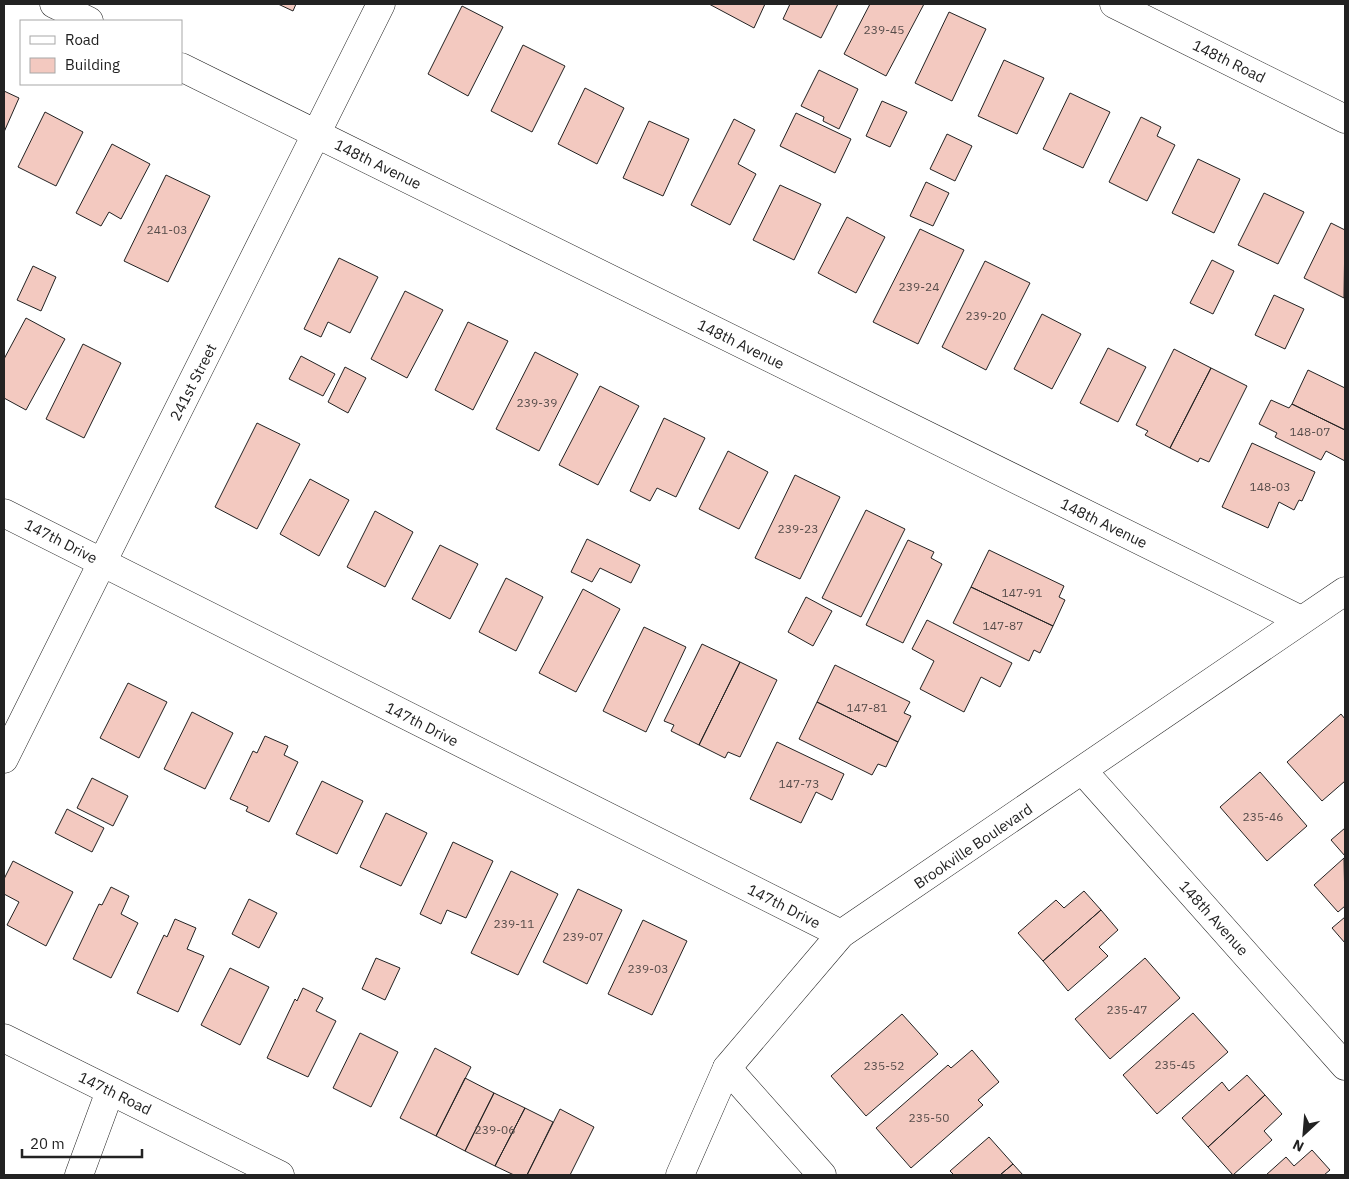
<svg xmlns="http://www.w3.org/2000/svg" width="1349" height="1179" viewBox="0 0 1349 1179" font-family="'IBM Plex Sans',sans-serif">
	<rect width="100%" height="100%" fill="#fff"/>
	<!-- building -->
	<path fill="#f3c9c0" stroke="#222" d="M278,4H296L293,11Z
		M709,4H765L754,28Z
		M790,4H838L821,38L783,19Z
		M870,4H924L886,76L844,54Z
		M462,6L503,27L468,96L428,74Z
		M949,12L986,29L952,101L915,83Z
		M523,45L565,66L532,132L491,111Z
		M1004,60L1044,78L1017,134L978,116Z
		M819,70L858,89L839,129L823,121L824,117L801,106Z
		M585,88L624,108L597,164L558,144Z
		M4,91L19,98L4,132Z
		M1070,93L1110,112L1083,168L1043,149Z
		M882,101L907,112L890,147L866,136Z
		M45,112L83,132L56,186L18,167Z
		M796,113L851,139L835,173L780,146Z
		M1141,117L1161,127L1157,136L1175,145L1147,201L1109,182Z
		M734,119L755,130L738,164L756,174L730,225L691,205Z
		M649,121L689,139L663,196L623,178Z
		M947,134L972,146L955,181L930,169Z
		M112,144L150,164L121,219L109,212L101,226L76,213Z
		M1198,159L1240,179L1214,233L1172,213Z
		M166,175L210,196L168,282L124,261Z
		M926,182L949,193L933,226L910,216Z
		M780,185L821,204L794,260L753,240Z
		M1264,193L1304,212L1278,264L1238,245Z
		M847,217L885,237L856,293L818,273Z
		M1331,223L1345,230L1344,298L1304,278Z
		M920,229L964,250L918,344L873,322Z
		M339,258L378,277L350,333L328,322L321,337L304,329Z
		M1212,260L1234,271L1213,314L1190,303Z
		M985,261L1030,283L986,370L942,347Z
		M33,266L56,277L41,311L17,300Z
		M405,291L443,310L407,378L371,359Z
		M1274,295L1304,309L1285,349L1255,335Z
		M1042,314L1081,334L1052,389L1014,369Z
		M26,318L65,339L26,410L4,398V359Z
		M468,322L508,341L473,410L435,390Z
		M83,344L121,363L84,438L46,419Z
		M1108,348L1146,367L1118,422L1080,403Z
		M1174,349L1211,368L1170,448L1145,435L1148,431L1136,425Z
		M535,352L578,374L539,451L496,429Z
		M301,356L335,374L323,396L289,379Z
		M345,367L366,378L348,413L328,402Z
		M1211,368L1247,386L1209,462L1200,458L1198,462L1170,448Z
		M1308,370L1345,388V430L1292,404Z
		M600,386L639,406L598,485L559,465Z
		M1271,400L1289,408L1292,404L1345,430V461L1326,451L1321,460L1275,437L1277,433L1259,424Z
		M664,418L705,438L676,497L657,488L650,501L630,491Z
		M257,423L300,444L257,529L215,507Z
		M1252,443L1315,472L1302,501L1299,500L1294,510L1279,502L1268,528L1222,507Z
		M728,451L768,472L739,529L699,509Z
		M795,475L840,497L800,579L755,558Z
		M310,479L349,500L319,556L280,534Z
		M866,510L905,529L861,617L822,598Z
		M375,511L413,532L385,587L347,567Z
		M587,539L640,565L631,583L600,568L592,582L571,572Z
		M908,540L934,552L931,558L942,564L903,643L866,625Z
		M440,545L478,564L450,619L412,599Z
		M989,550L1064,586L1059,597L1065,600L1053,626L971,587Z
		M506,578L543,597L516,651L479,632Z
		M971,587L1053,626L1040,653L1034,650L1029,661L953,623Z
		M583,589L620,609L576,692L539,673Z
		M806,597L832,611L813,646L788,632Z
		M927,620L1012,663L1000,687L981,677L964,712L920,689L934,661L912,649Z
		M644,627L686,647L646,732L603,711Z
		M702,644L740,662L699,745L671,731L674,725L664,721Z
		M740,662L777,680L740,757L728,752L725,758L699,745Z
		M835,665L910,702L904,713L911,716L898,742L817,702Z
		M128,683L167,702L139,758L100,738Z
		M817,702L898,742L886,767L878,764L872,775L799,739Z
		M192,712L233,733L205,789L164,769Z
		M1341,714L1345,719V781L1322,801L1287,762Z
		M265,736L288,746L284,755L298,762L269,822L246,811L248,807L230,799L253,751L257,753Z
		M777,742L844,774L832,800L816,792L801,823L750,799Z
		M1260,772L1307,826L1267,861L1220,807Z
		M92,778L128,796L113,826L77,808Z
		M322,781L363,801L337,854L296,834Z
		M67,809L104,828L92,852L55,833Z
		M386,813L427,833L401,886L360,867Z
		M1345,828V856L1331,840Z
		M453,842L493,861L466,918L447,910L441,924L420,914Z
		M1344,858L1345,906L1338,912L1314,885Z
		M13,861L73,892L46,946L7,925L19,902L4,894V879Z
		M511,871L558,894L518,975L471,953Z
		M111,887L129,896L121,914L138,923L111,978L73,959L99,904L102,905Z
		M578,889L622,910L587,984L543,962Z
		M1084,891L1101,910L1043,961L1018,933L1056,900L1064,908Z
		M249,899L277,913L259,948L232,934Z
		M1101,910L1118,930L1099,947L1108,956L1068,991L1043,961Z
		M1345,917V943L1332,928Z
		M175,919L196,928L187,949L204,956L178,1012L137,993L164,935L167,937Z
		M643,920L687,941L652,1015L608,994Z
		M376,958L400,968L385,1000L362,989Z
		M1145,958L1180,998L1110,1059L1075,1019Z
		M230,968L269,987L240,1045L201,1025Z
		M303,988L323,998L316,1011L336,1021L308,1077L267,1058L295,999L297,1001Z
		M1193,1013L1228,1052L1157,1114L1123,1075Z
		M902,1014L938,1054L866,1116L831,1076Z
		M360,1033L398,1052L371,1107L333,1088Z
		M435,1048L471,1067L436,1136L400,1118Z
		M972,1050L999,1082L978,1100L983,1105L911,1168L876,1128L948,1065L951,1068Z
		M1247,1075L1265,1095L1208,1147L1182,1118L1222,1082L1229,1091Z
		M465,1078L494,1093L465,1151L436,1136Z
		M494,1093L525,1108L495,1166L465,1151Z
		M1265,1095L1282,1114L1264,1131L1272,1140L1233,1175L1208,1147Z
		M525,1108L553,1122L527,1175H514L495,1166Z
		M560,1109L594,1127L570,1175H527Z
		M989,1137L1013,1164L1000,1175H954L950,1171Z
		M1312,1150L1330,1170L1324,1175H1266L1286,1157L1294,1166Z
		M1013,1164L1023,1175H1000Z"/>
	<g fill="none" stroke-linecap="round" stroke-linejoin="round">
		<defs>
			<path id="minor" d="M54,4L89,21
				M1114,4L1345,119
				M181,67L1301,620
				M4,513L841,934
				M4,759L381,4
				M1083,771L1345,1066
				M4,1038L280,1175
				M727,1068L822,1175
				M79,1175L110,1091"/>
			<path id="tertiary" d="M680,1175L727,1068L841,934L1345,591"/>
		</defs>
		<!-- minor casing -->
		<use href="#minor" stroke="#222" stroke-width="29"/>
		<!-- tertiary casing -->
		<use href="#tertiary" stroke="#222" stroke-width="29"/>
		<!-- minor -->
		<use href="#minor" stroke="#fff" stroke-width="28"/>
		<!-- tertiary -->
		<use href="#tertiary" stroke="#fff" stroke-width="28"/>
	</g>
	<g text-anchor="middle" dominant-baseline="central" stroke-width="4" stroke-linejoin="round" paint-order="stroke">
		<!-- number labels -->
		<g font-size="12" fill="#564c4a">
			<text x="884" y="29">239-45</text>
			<text x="167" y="229">241-03</text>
			<text x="919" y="286">239-24</text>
			<text x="986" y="315">239-20</text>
			<text x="537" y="402">239-39</text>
			<text x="1310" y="431">148-07</text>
			<text x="1270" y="486">148-03</text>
			<text x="798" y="528">239-23</text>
			<text x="1022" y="592">147-91</text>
			<text x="1003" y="625">147-87</text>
			<text x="867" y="707">147-81</text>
			<text x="799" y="783">147-73</text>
			<text x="1263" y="816">235-46</text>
			<text x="514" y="923">239-11</text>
			<text x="583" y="936">239-07</text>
			<text x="648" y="968">239-03</text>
			<text x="1127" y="1009">235-47</text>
			<text x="1175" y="1064">235-45</text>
			<text x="884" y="1065">235-52</text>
			<text x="929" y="1117">235-50</text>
			<text x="495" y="1129">239-06</text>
		</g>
		<!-- street labels -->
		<g font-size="15" fill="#222" stroke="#fff">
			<text transform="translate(1229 61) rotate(26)">148th Road</text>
			<text transform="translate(378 164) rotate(26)">148th Avenue</text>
			<text transform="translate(741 344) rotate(26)">148th Avenue</text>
			<text transform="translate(193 382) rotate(-63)">241st Street</text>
			<text transform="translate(1104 523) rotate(26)">148th Avenue</text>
			<text transform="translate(61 541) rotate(27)">147th Drive</text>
			<text transform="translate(422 724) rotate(27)">147th Drive</text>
			<text transform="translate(973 846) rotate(-34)">Brookville Boulevard</text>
			<text transform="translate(784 906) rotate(27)">147th Drive</text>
			<text transform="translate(1214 918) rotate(48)">148th Avenue</text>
			<text transform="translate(115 1093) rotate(26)">147th Road</text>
		</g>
	</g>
	<!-- border -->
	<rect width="1349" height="1179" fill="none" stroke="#222222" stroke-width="10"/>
	<!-- legend -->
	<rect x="20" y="20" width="162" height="65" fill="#ffffff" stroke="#a7a7a7"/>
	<rect x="30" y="36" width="25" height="8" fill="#ffffff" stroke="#a7a7a7"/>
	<text x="65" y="45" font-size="15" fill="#222222">Road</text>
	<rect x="30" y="58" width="25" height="15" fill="#f3c9c0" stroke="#a7a7a7"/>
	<text x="65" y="70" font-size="15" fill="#222222">Building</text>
	<!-- north arrow -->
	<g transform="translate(1304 1134) rotate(206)" stroke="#ffffff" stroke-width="4" paint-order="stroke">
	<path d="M0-4L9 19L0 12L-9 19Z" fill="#222222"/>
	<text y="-8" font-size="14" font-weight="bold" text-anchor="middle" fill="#222222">N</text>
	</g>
	<!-- scale -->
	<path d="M22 1149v8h120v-8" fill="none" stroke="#222222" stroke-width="2.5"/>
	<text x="30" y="1149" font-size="15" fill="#222222" stroke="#ffffff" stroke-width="4" paint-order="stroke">20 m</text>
</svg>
